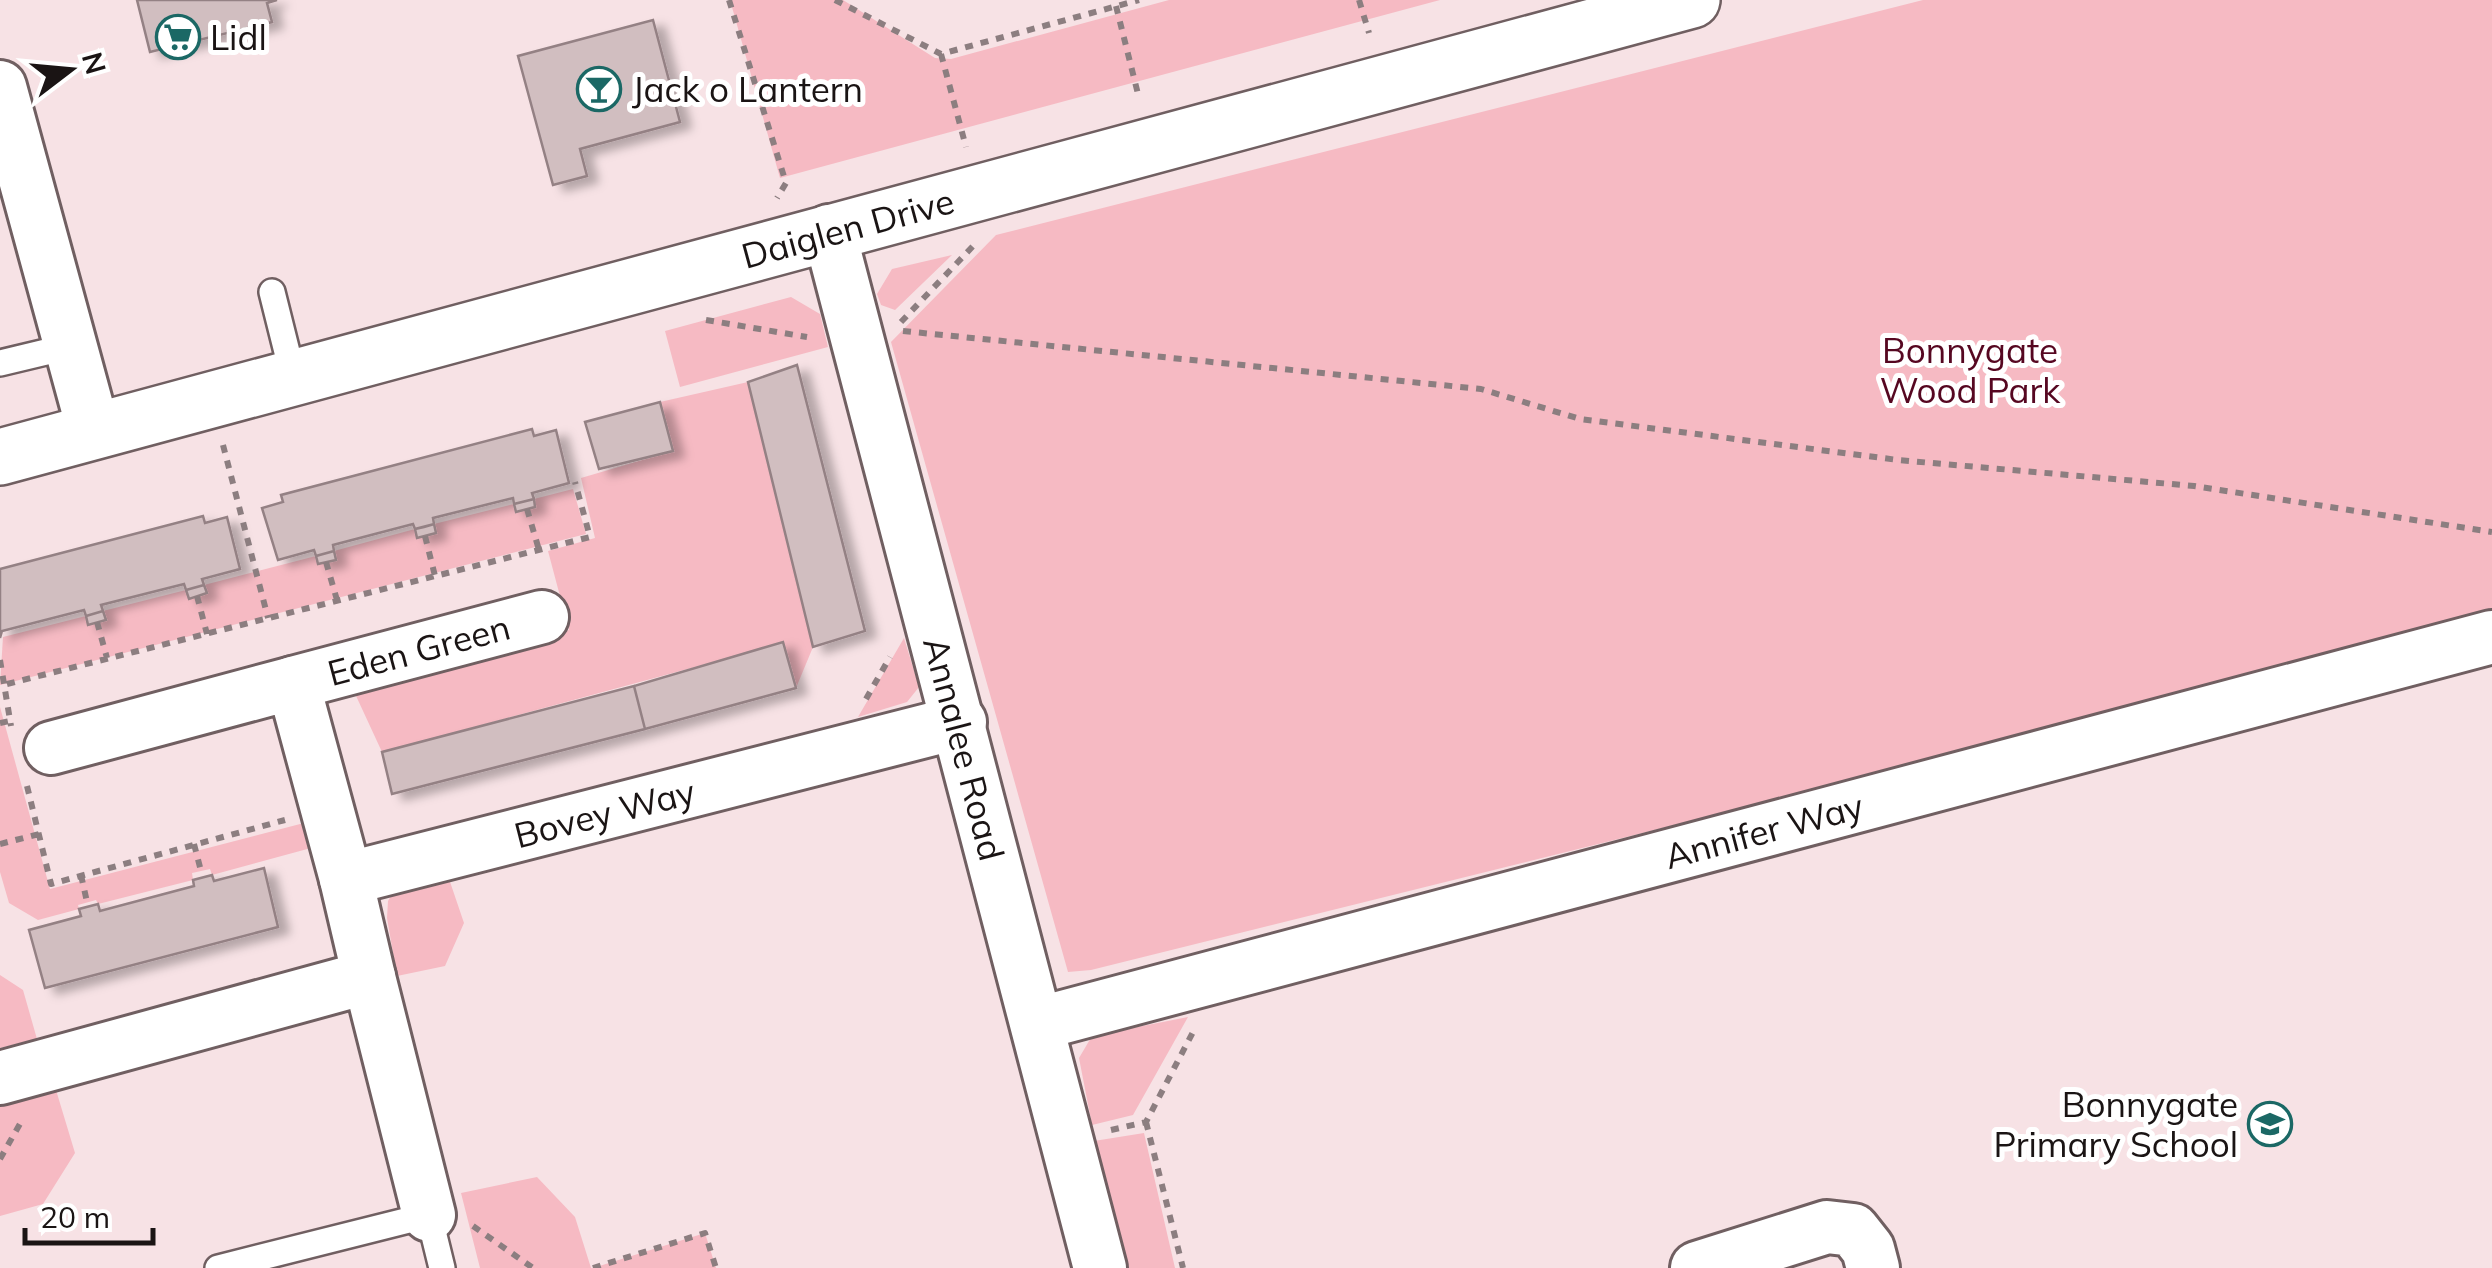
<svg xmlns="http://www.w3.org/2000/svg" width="2492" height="1268" viewBox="0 0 2492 1268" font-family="Mulish,sans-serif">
	<defs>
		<filter id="shadow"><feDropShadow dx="11" dy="6" stdDeviation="5" flood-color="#0004"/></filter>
	</defs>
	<rect width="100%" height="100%" fill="#f7e2e5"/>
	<!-- green -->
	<path fill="#f6bac3" d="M730,0H843L935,58L951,59L1169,0H1440L780,178Z
		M1923,0H2492V622L1091,970L1068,972L891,342L996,235Z
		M952,255L895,310L881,305L877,294L892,269Z
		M791,297L820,314L828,347L680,387L665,331Z
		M748,382L813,647L796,688L783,643L382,752L351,685L569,630L548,551L595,538L581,478L673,451L660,402Z
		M573,489L586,534L0,685L3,637L86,616L88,624L103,611L186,590L190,599L206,593L204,585L316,556L319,564L336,560L334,551L415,529L417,537L436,533L434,524L514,504L516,512L535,507L534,499Z
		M904,638L919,687L907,702L858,717Z
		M0,707L50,889L304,823L311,848L212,875L210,869L192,873L193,880L98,904L96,900L78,905L79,909L38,920L9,903L0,872Z
		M446,870L464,923L445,966L397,976L387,918L388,901L398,884Z
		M0,975L23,990L37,1039L0,1048Z
		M1188,1017L1133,1115L1092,1125L1079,1058L1092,1036Z
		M56,1090L75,1153L43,1204L0,1216V1101Z
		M1144,1133L1175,1268H1126L1094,1141Z
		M537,1177L575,1217L591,1268H480L461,1193Z
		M705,1233L716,1268H593Z"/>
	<!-- building -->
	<path fill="#d1bec0" stroke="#948184" stroke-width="2.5" filter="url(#shadow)" d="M137,0H277L267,3L272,22L150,52Z
		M653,20L680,122L580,149L587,176L553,185L518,56Z
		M797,365L865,631L813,647L748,382Z
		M660,402L673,451L599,469L585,422Z
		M532,429L534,436L556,430L569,483L532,493L534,499L514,504L513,498L433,518L434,524L424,527L415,529L413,524L333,545L334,551L316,556L314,550L278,560L262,508L283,502L281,495Z
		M534,499L535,507L516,512L514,504Z
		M203,516L205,523L227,517L240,569L202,579L204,585L186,590L184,584L101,605L103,611L86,616L84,610L2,631L0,638V569Z
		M434,524L436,533L417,538L415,529Z
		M334,551L336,560L318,564L316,556Z
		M204,585L207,593L189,599L186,590Z
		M103,611L106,620L88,625L86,616Z
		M783,642L796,688L645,729L634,686Z
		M634,686L645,729L392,794L382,752Z
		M264,868L278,927L45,988L29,930L81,916L79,909L98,904L100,911L194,886L193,880L212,875L214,881Z"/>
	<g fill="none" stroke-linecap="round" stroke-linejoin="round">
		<defs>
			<path id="service" d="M272,292L293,376
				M0,363L71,346
				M218,1268L429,1215L442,1268"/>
			<g id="minor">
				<path d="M0,87L94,432"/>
				<path id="s1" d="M829,231L1100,1268"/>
				<path id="s2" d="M293,683L542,617"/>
				<path d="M51,748L293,683L346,879"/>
				<path d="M369,977L429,1215"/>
				<path id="s3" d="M1037,1024L2492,637"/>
				<path id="s4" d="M0,1078L369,977L346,879L960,722"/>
				<path d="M1697,1268L1827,1227L1853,1230L1868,1249L1873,1268"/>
			</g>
			<g id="tertiary">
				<path id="s5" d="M0,457L1692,0"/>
			</g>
		</defs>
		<!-- service casing -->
		<use href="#service" stroke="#705f61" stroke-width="30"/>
		<!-- minor casing -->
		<use href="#minor" stroke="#705f61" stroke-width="58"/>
		<!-- tertiary casing -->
		<use href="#tertiary" stroke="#705f61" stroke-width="60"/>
		<!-- path -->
		<path stroke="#8c7e80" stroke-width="6" stroke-dasharray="8 8" stroke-linecap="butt" d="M729,0L786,183L777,198
			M835,0L941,54L1139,0
			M1359,0L1369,33
			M1116,6L1138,94
			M941,54L966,147
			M706,320L807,337
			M901,322L975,244
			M903,331L1481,389L1580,419L1898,460L2194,486L2492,532
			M223,445L268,618
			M527,509L539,550
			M425,536L435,576
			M326,562L337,600
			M197,596L207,634
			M97,622L107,658
			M0,660L11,726
			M7,684L590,537L575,482
			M866,699L890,657
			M0,723L10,721
			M27,786L51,884L285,820
			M0,844L39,834
			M194,844L201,871
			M81,875L87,902
			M1146,1122L1183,1268
			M1111,1130L1146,1122L1193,1032
			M0,1159L21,1122
			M473,1226L533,1268
			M593,1268L705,1233L716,1268"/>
		<!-- service -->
		<use href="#service" stroke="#fff" stroke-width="25"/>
		<!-- minor -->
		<use href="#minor" stroke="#fff" stroke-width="52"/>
		<!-- tertiary -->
		<use href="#tertiary" stroke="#fff" stroke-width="55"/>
	</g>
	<!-- icons -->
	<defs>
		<symbol id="supermarket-ring" viewBox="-11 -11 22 22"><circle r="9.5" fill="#fff" stroke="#1b6865" stroke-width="1.5"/><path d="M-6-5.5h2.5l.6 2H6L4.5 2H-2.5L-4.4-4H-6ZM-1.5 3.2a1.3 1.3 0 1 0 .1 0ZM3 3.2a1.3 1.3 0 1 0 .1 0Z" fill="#1b6865"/></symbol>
		<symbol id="bar-ring" viewBox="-11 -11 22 22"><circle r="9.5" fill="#fff" stroke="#1b6865" stroke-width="1.5"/><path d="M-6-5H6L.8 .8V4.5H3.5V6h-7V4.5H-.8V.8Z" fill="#1b6865"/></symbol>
		<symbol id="school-ring" viewBox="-11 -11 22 22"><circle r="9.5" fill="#fff" stroke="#1b6865" stroke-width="1.5"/><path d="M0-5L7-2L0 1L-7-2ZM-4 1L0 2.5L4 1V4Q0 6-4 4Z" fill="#1b6865"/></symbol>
	</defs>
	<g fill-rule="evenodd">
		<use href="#supermarket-ring" x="153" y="12" width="50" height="50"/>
		<use href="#bar-ring" x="574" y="64" width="50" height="50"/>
		<use href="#school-ring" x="2245" y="1099" width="50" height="50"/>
	</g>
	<g text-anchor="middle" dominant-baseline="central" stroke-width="10" stroke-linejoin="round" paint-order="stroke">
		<!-- poi labels -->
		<g font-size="35" fill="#1a1414" stroke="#fff" text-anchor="start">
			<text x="210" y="37">Lidl</text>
			<text x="632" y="89">Jack o Lantern</text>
			<text x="2238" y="1104" text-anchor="end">Bonnygate<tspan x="2238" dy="40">Primary School</tspan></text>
		</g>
		<!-- street labels -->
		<g font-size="35" fill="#1a1414" stroke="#fff">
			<text stroke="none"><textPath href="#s5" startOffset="878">Daiglen Drive</textPath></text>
			<text stroke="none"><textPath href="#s2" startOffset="130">Eden Green</textPath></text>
			<text stroke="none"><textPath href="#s1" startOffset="535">Annalee Road</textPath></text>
			<text stroke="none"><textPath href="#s4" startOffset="750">Bovey Way</textPath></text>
			<text stroke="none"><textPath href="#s3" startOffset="752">Annifer Way</textPath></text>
		</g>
		<!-- park labels -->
		<g font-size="35" fill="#560721" stroke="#fff">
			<text x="1970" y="350">Bonnygate<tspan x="1970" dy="40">Wood Park</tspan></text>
		</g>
	</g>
	<!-- north arrow -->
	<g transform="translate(70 70) rotate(74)" stroke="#ffffff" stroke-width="8" paint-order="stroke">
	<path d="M0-8L18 38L0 25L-18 38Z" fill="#1a1414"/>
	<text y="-15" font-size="28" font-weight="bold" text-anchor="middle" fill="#1a1414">N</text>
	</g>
	<!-- scale -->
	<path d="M25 1228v15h128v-15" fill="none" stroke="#1a1414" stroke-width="5"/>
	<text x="40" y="1228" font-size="30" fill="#1a1414" stroke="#ffffff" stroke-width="8" paint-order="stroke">20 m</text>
</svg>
